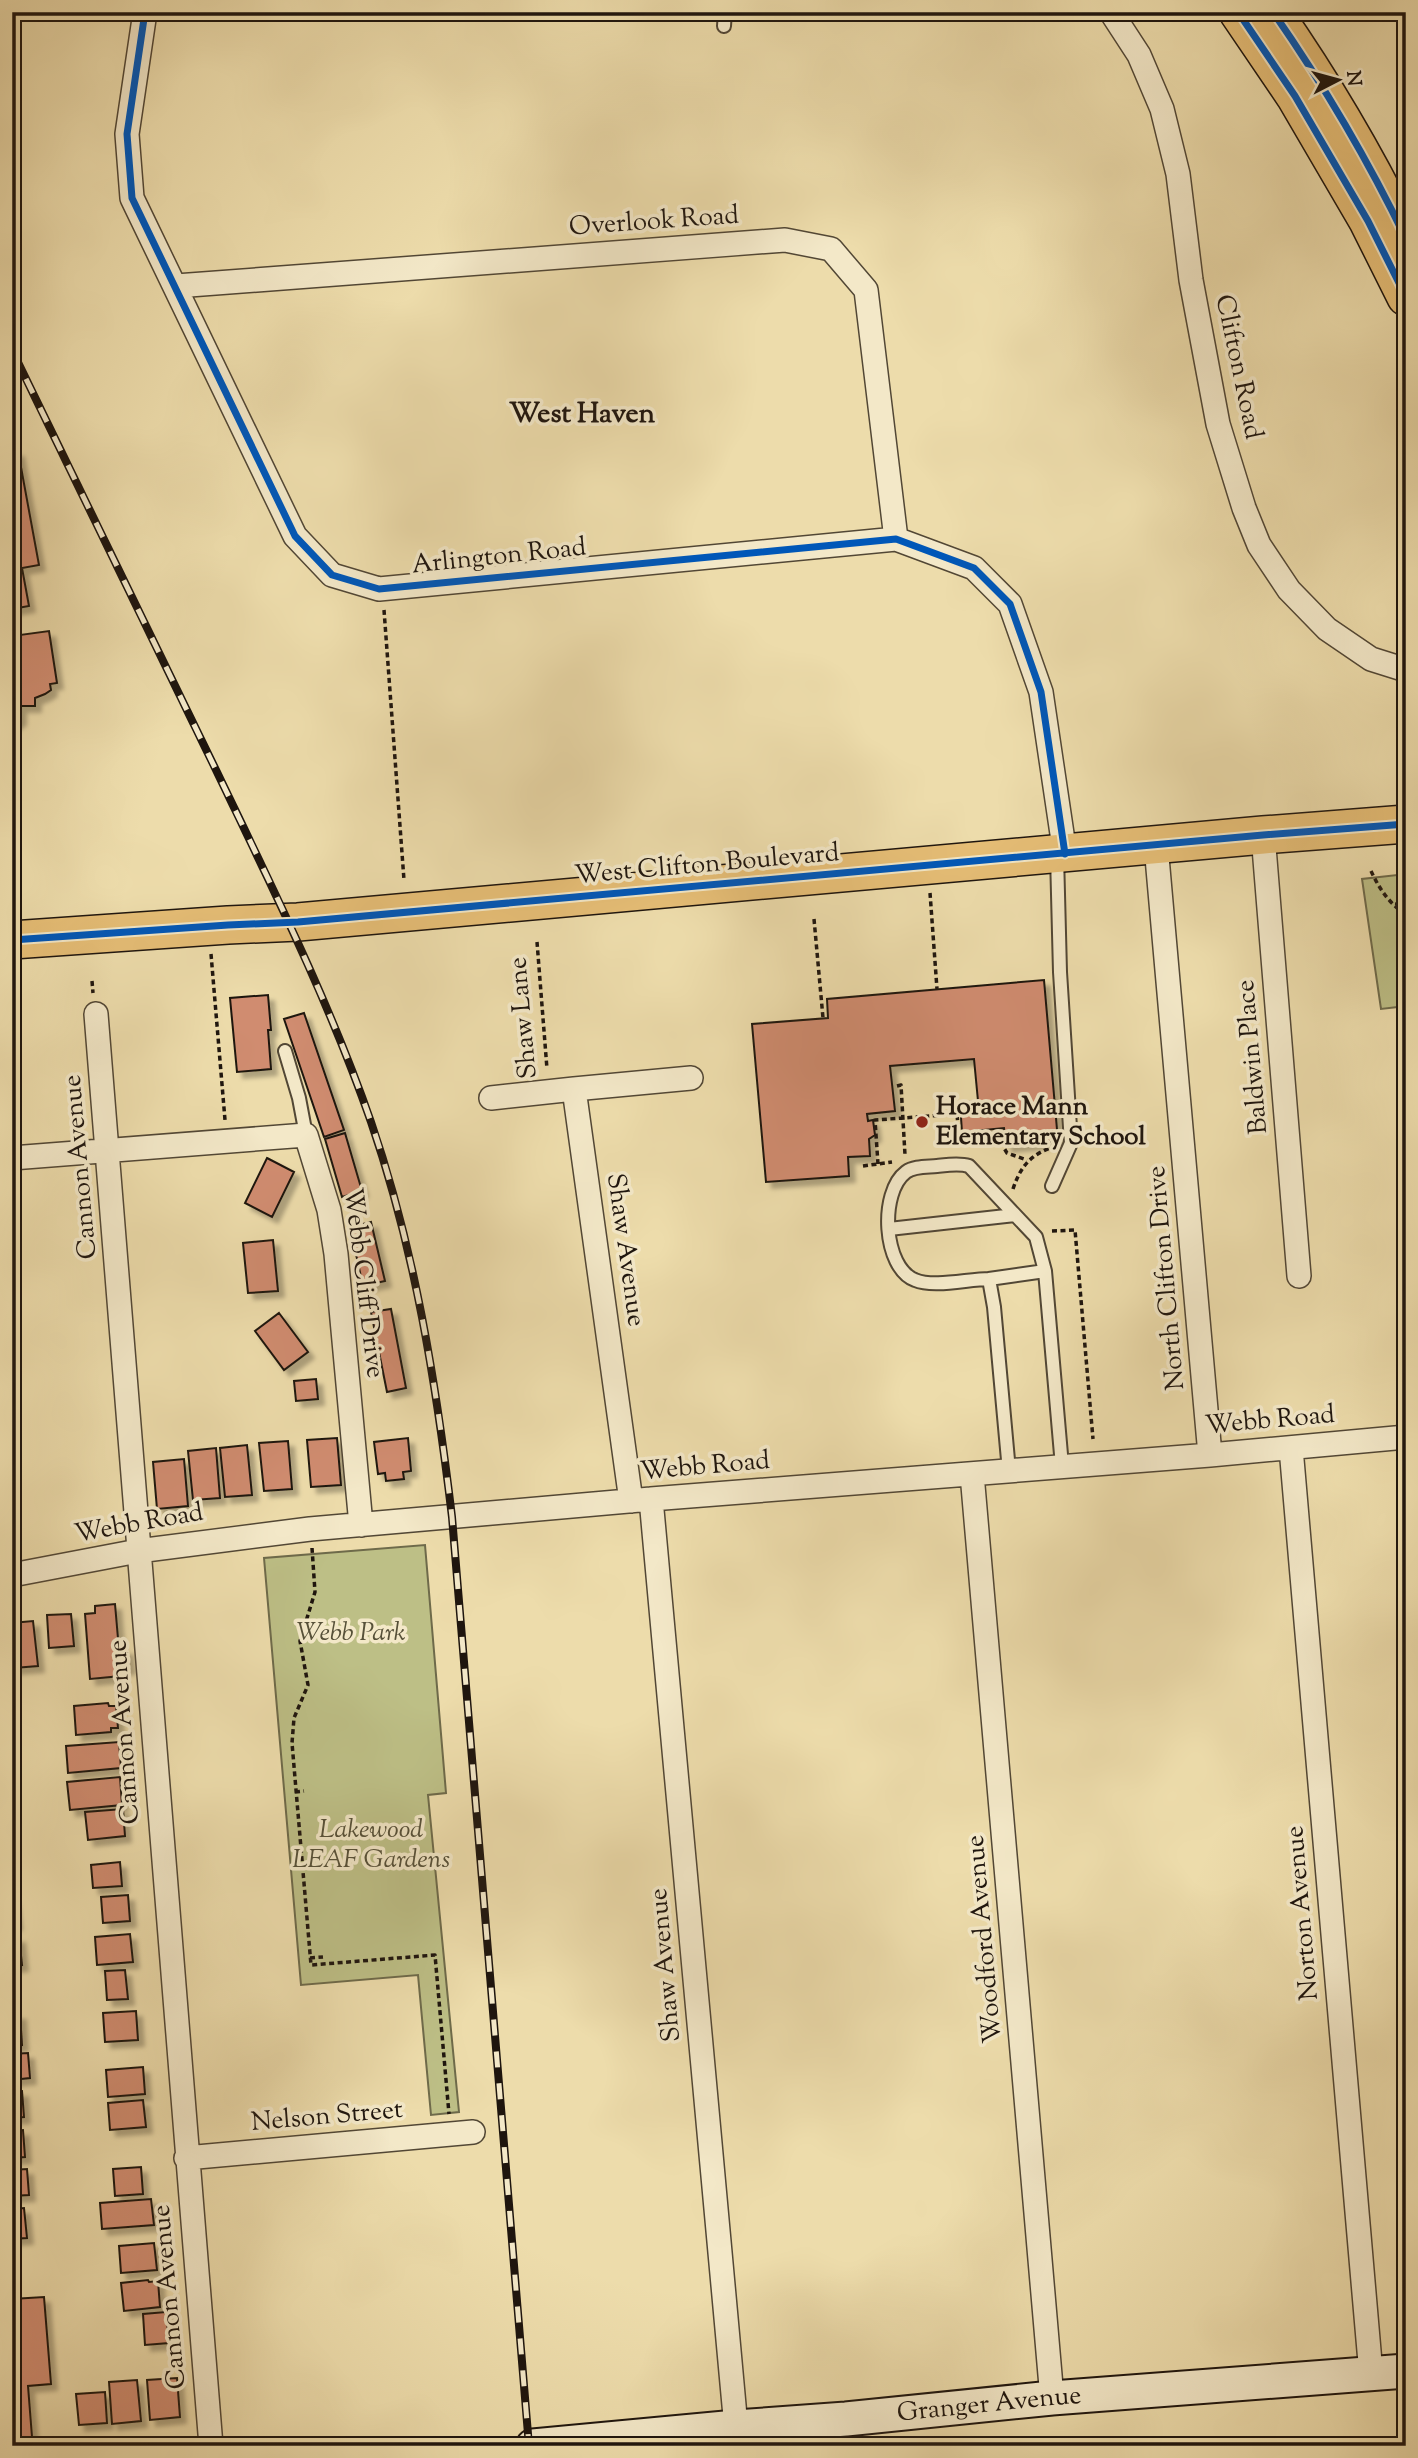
<svg xmlns="http://www.w3.org/2000/svg" width="1418" height="2458" viewBox="0 0 1418 2458" font-family="'Sorts Mill Goudy',serif">
	<defs>
		<filter id="shadow"><feDropShadow dx="6" dy="6" stdDeviation="2" flood-color="#0004"/></filter>
	</defs>
	<rect width="100%" height="100%" fill="#eddcab"/>
	<filter id="stains"><feTurbulence type="fractalNoise" baseFrequency=".00286" numOctaves="4"/><feColorMatrix values="0 0 0 0 .2 0 0 0 0 .09 0 0 0 0 .02 0 0 0 .5 -.17"/></filter>
	<radialGradient id="worn" r=".72"><stop offset=".6" stop-color="#630" stop-opacity="0"/><stop offset="1" stop-color="#630" stop-opacity=".3"/></radialGradient>
	<!-- green -->
	<path fill="#bdbf86" stroke="#6e6a4a" stroke-width="2" d="M1406,874V1006L1381,1009L1362,879Z
		M425,1545L446,1793L428,1795L459,2112L431,2115L418,1975L301,1985L264,1558Z"/>
	<!-- building -->
	<path fill="#d08c70" stroke="#1e150e" stroke-width="2" filter="url(#shadow)" d="M18,451L39,565L22,568L29,606L12,609V452Z
		M49,631L57,683L50,684L51,690L45,694L35,698V706H20V719L12,725V636Z
		M1044,980L1058,1141L1006,1146L1004,1128L962,1132L960,1103L978,1101L974,1059L890,1066L895,1111L867,1114L868,1121L873,1120L875,1135L869,1139L870,1156L848,1157L849,1176L766,1182L752,1024L828,1018L827,999Z
		M268,995L271,1030H268L271,1069L237,1072L230,998Z
		M304,1013L344,1130L324,1137L284,1019Z
		M345,1133L362,1191L342,1197L325,1139Z
		M267,1158L294,1172L272,1217L245,1203Z
		M371,1222L385,1281L363,1286L350,1227Z
		M273,1240L278,1291L248,1293L243,1243Z
		M391,1309L406,1388L387,1392L371,1312Z
		M279,1313L308,1352L284,1370L255,1331Z
		M316,1379L318,1399L296,1401L294,1381Z
		M337,1438L341,1485L311,1487L307,1440Z
		M408,1438L411,1471L403,1472L404,1479L386,1481L385,1473L378,1474L374,1442Z
		M288,1441L292,1489L264,1491L259,1443Z
		M247,1445L252,1495L225,1497L220,1448Z
		M216,1448L220,1498L193,1500L188,1451Z
		M184,1459L188,1506L157,1509L153,1462Z
		M115,1604L119,1650L127,1649L129,1668L120,1669L121,1676L90,1679L85,1614L95,1613V1606Z
		M71,1614L74,1646L49,1648L47,1615Z
		M33,1621L38,1666L14,1668L12,1623Z
		M108,1703L109,1706H116L118,1728H111V1732L76,1735L74,1706Z
		M119,1742L121,1768L68,1773L66,1746Z
		M120,1777L122,1805L70,1810L67,1782Z
		M123,1809L125,1836L88,1840L85,1812Z
		M120,1862L122,1886L93,1888L91,1865Z
		M128,1895L130,1921L103,1923L101,1897Z
		M13,1900L16,1924H12V1901Z
		M130,1934L133,1962L97,1965L95,1937Z
		M19,1937L22,1965L12,1966V1938Z
		M125,1970L128,1999L107,2000L105,1971Z
		M136,2011L138,2040L105,2042L103,2013Z
		M12,2014H20L22,2045L12,2046Z
		M28,2053L30,2078L12,2080V2054Z
		M143,2067L145,2094L108,2097L106,2070Z
		M22,2091L24,2117L12,2118V2092Z
		M143,2100L146,2127L110,2130L108,2103Z
		M23,2130L25,2157L12,2158V2131Z
		M141,2167L143,2194L115,2196L113,2169Z
		M27,2169L29,2195L12,2196V2170Z
		M151,2199L154,2225L102,2229L100,2203Z
		M24,2208L27,2238L12,2239V2209Z
		M154,2243L157,2270L121,2273L119,2246Z
		M148,2280L149,2282L158,2281L160,2307L124,2311L121,2283Z
		M44,2297L51,2384L28,2386L32,2437L12,2438V2299Z
		M166,2312L169,2343L145,2345L143,2314Z
		M177,2378L180,2417L150,2420L147,2380Z
		M137,2380L141,2421L112,2424L109,2382Z
		M105,2392L107,2423L79,2425L76,2394Z"/>
	<g fill="none" stroke-linecap="round" stroke-linejoin="round">
		<defs>
			<path id="lane" d="M724,26L725,12
				M285,1051L299,1098L306,1135
				M1052,1186L1071,1143L1060,972L1057,855
				M889,1229L1015,1215
				M989,1279L1045,1271
				M1009,1471L994,1307L989,1279C968,1279 934,1288 915,1280C883,1268 879,1192 906,1172C914,1166 927,1167 937,1166C947,1165 959,1163 969,1166L1036,1237L1045,1271L1062,1466"/>
			<path id="street" d="M145,12L127,134L132,198L295,536L332,575L379,589L896,539L974,568L1010,604L1041,692L1065,854
				M1111,12L1139,55L1162,109L1178,174L1191,280L1218,424L1244,508L1259,545L1289,590L1327,629L1371,659L1406,670
				M176,286L785,240L831,249L866,290L896,539
				M1263,835L1299,1276
				M1156,846L1210,1455
				M96,1014L211,2446
				M574,1089L691,1078
				M491,1098L574,1089L631,1501
				M12,1158L306,1135L329,1210L336,1254L361,1525
				M1291,1448L1371,2374
				M972,1474L1052,2398
				M651,1499L736,2427
				M12,1575L138,1551L310,1529L651,1499L1210,1455L1406,1437
				M186,2158L473,2132"/>
			<g id="secondary">
				<path id="s1" d="M533,2446L736,2427L846,2419L1052,2398L1406,2371"/>
			</g>
			<path id="primary" d="M1238,12L1295,96L1368,221L1406,297
				M1273,12C1323,84 1368,160 1406,239
				M12,940L228,925L298,922L1263,835L1406,824"/>
		</defs>
		<!-- lane casing -->
		<use href="#lane" stroke="#524735" stroke-width="16"/>
		<!-- street casing -->
		<use href="#street" stroke="#524735" stroke-width="26"/>
		<!-- secondary casing -->
		<use href="#secondary" stroke="#1e150e" stroke-width="37"/>
		<!-- primary casing -->
		<use href="#primary" stroke="#1e150e" stroke-width="40"/>
		<!-- path -->
		<path stroke="#1e150e" stroke-width="3.5" stroke-dasharray="5 3.5" stroke-linecap="butt" d="M384,610L404,880
			M1371,871C1379,888 1389,904 1406,914
			M930,893L937,989
			M1395,904L1406,905
			M814,919L823,1018
			M537,942L547,1069
			M211,954L225,1120
			M92,981L93,993
			M897,1086L901,1085L905,1155
			M959,1136L1000,1132L1001,1143L1007,1153L1027,1160
			M878,1164L875,1120L957,1114L960,1149
			M863,1166L892,1162
			M1013,1189C1020,1168 1029,1156 1050,1148
			M1052,1231L1075,1230L1093,1439
			M312,1548L315,1592L300,1641L308,1685L294,1718L292,1743L311,1965L435,1955L449,2114
			M295,1792L304,1791
			M310,1958L323,1957"/>
		<!-- lane -->
		<use href="#lane" stroke="#f3e8c8" stroke-width="12"/>
		<!-- street -->
		<use href="#street" stroke="#f3e8c8" stroke-width="23"/>
		<!-- secondary -->
		<use href="#secondary" stroke="#f3e8c8" stroke-width="33"/>
		<!-- primary -->
		<use href="#primary" stroke="#e6be76" stroke-width="37"/>
		<defs>
			<path id="rail" d="M12,350C80,490 148,630 216,770C271,885 329,1001 371,1122C415,1250 436,1383 452,1517L529,2446"/>
		</defs>
		<!-- rail casing -->
		<use href="#rail" stroke="#1e150e" stroke-width="8"/>
		<!-- rail -->
		<use href="#rail" stroke="#f3e8c8" stroke-width="5" stroke-dasharray="16" stroke-linecap="butt"/>
		<defs>
			<path id="cycleway" d="M145,12L127,134L132,198L295,536L332,575L379,589L896,539L974,568L1010,604L1041,692L1065,854
				M1238,12L1295,96L1368,221L1406,297
				M1273,12C1323,84 1368,160 1406,239
				M12,940L228,925L298,922L1263,835L1406,824"/>
		</defs>
		<!-- cycleway casing -->
		<use href="#cycleway" stroke="#f3e8c8" stroke-width="11"/>
		<!-- cycleway -->
		<use href="#cycleway" stroke="#0057b8" stroke-width="7"/>
	</g>
	<!-- markers -->
	<circle fill="#8f2418" stroke="#f3e8c8" stroke-width="2.5" cx="922" cy="1122" r="7"/>
	<g text-anchor="middle" dominant-baseline="central" stroke-width="7" stroke-linejoin="round" paint-order="stroke">
		<!-- street labels -->
		<g font-size="26" fill="#1e150e" stroke="#f3e8c8">
			<text transform="translate(654 222) rotate(-4)">Overlook Road</text>
			<text transform="translate(1238 367) rotate(78)">Clifton Road</text>
			<text transform="translate(499 557) rotate(-6)">Arlington Road</text>
			<text transform="translate(707 865) rotate(-5)">West Clifton Boulevard</text>
			<text transform="translate(524 1018) rotate(-95)">Shaw Lane</text>
			<text transform="translate(1253 1057) rotate(-95)">Baldwin Place</text>
			<text transform="translate(81 1167) rotate(-95)">Cannon Avenue</text>
			<text transform="translate(625 1250) rotate(82)">Shaw Avenue</text>
			<text transform="translate(1167 1278) rotate(-95)">North Clifton Drive</text>
			<text transform="translate(363 1283) rotate(83)">Webb Cliff Drive</text>
			<text transform="translate(1270 1421) rotate(-5)">Webb Road</text>
			<text transform="translate(705 1467) rotate(-5)">Webb Road</text>
			<text transform="translate(139 1524) rotate(-10)">Webb Road</text>
			<text transform="translate(125 1732) rotate(-94)">Cannon Avenue</text>
			<text transform="translate(1303 1913) rotate(-95)">Norton Avenue</text>
			<text transform="translate(985 1939) rotate(-95)">Woodford Avenue</text>
			<text transform="translate(666 1965) rotate(-95)">Shaw Avenue</text>
			<text transform="translate(327 2117) rotate(-5)">Nelson Street</text>
			<text transform="translate(170 2297) rotate(-95)">Cannon Avenue</text>
			<text stroke="none"><textPath href="#s1" startOffset="458">Granger Avenue</textPath></text>
		</g>
		<!-- poi labels -->
		<g font-size="26" font-weight="bold" fill="#1e150e" stroke="#f3e8c8" text-anchor="start">
			<text x="936" y="1107">Horace Mann<tspan x="936" dy="30">Elementary School</tspan></text>
		</g>
		<!-- park labels -->
		<g font-size="26" font-style="italic" fill="#565038" stroke="#f3e8c8">
			<text x="351" y="1633">Webb Park</text>
			<text x="371" y="1830">Lakewood<tspan x="371" dy="30">LEAF Gardens</tspan></text>
		</g>
		<!-- neighbourhood labels -->
		<g font-size="28" font-weight="bold" fill="#1e150e" stroke="#f3e8c8">
			<text x="582" y="415">West Haven</text>
		</g>
	</g>
	<!-- margin -->
	<rect width="1418" height="2458" fill="none" stroke="#eddcab" stroke-width="42"/>
	<rect x="14" y="14" width="1390" height="2430" fill="none" stroke="#1e150e" stroke-width="3.5"/>
	<rect x="21" y="21" width="1376" height="2416" fill="none" stroke="#1e150e" stroke-width="2"/>
	<!-- north arrow -->
	<g transform="translate(1338 80) rotate(84)" stroke="#f3e8c8" stroke-width="5" paint-order="stroke">
	<path d="M0-5L12 26L0 18L-12 26Z" fill="#1e150e"/>
	<text y="-10" font-size="19" font-weight="bold" text-anchor="middle" fill="#1e150e">N</text>
	</g>
	<rect width="100%" height="100%" filter="url(#stains)"/>
	<rect width="100%" height="100%" fill="url(#worn)"/>
</svg>
